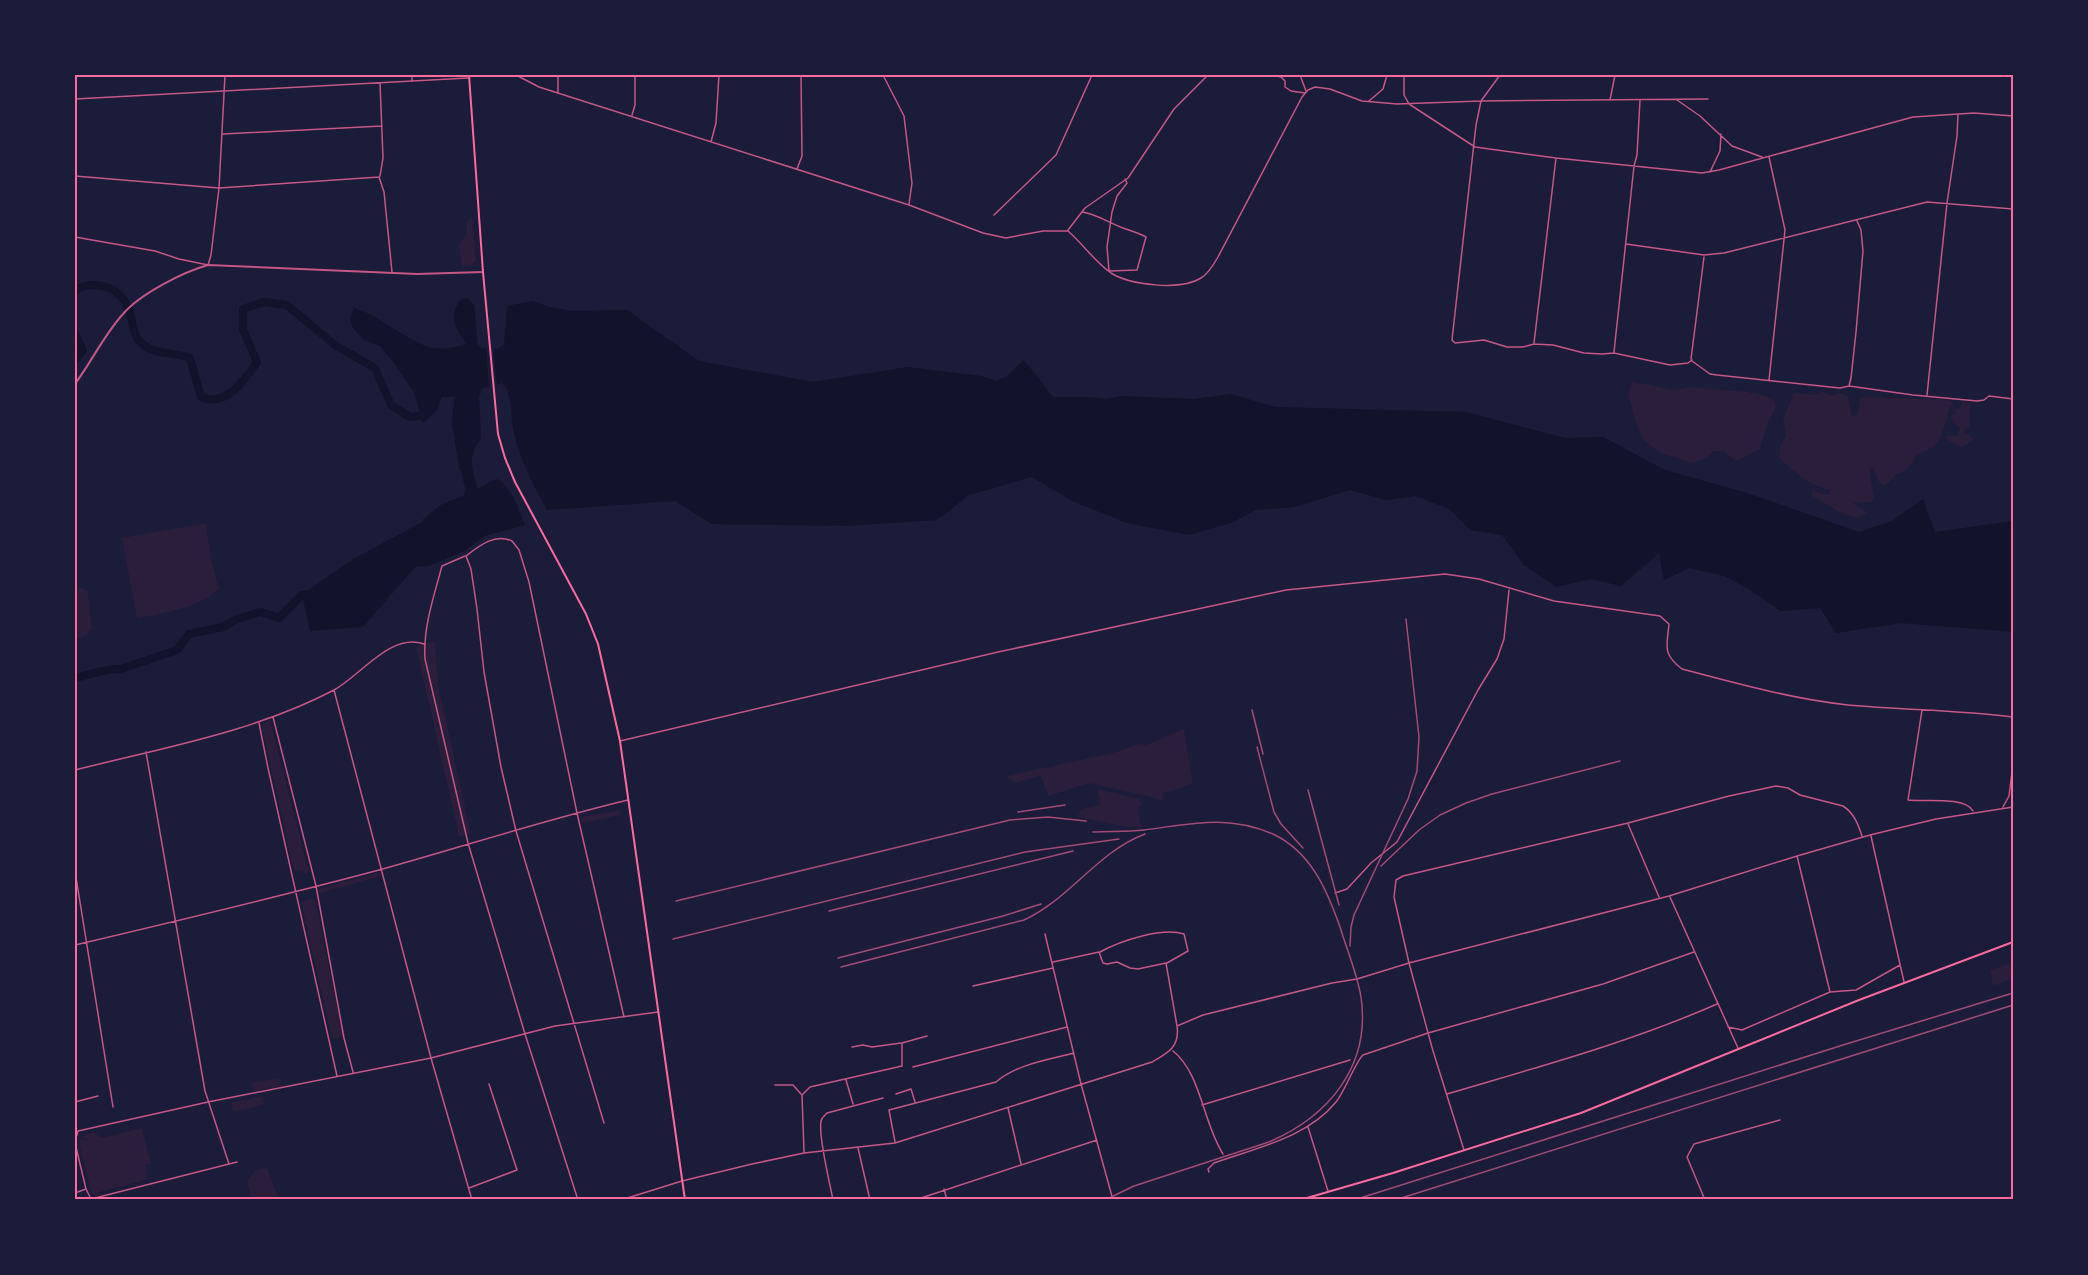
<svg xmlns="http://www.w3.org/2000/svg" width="2088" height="1275" viewBox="0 0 2088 1275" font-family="Montserrat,sans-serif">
	<rect width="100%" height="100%" fill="#1b1b3a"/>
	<!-- green -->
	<path fill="#2a1e3b" d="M472,217L476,260L471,266H462L459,245L467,233V221Z
		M1632,381L1674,390L1692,387L1747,392L1767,396L1773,399L1776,406L1767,425L1760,449L1736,461L1723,451H1714L1706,458L1691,463L1662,453L1645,442L1638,429L1628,394Z
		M1822,391L1831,396L1840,393L1848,397L1852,416L1858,415L1860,397L1940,399L1950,401L1956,410L1959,409L1963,401L1971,404L1969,417L1970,426L1964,430L1963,434H1967L1974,439L1970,443L1962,447L1946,439L1947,436H1957L1960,429L1951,418L1952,414L1956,413L1951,404C1942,429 1945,448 1916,454L1913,462L1905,471L1895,475L1890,482L1884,486L1879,482L1873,467L1869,468L1874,499L1871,502L1853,503L1867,513L1858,518L1843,514L1812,496V491L1828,495L1831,490C1807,485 1797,473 1779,458L1780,447L1786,436L1783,419L1793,395L1794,393L1815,395Z
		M206,523L211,559L219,589C198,609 164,612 137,619L122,538Z
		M75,588H83L88,592L92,629L82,638L75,639Z
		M435,641L438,684L471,834L459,837L416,646Z
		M270,719L309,872L305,875L303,870L294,871L262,729L263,724Z
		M1184,729L1193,784L1163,793V800L1090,783L1048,796L1041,776L1014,783L1006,776L1113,753L1139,744L1146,745Z
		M1097,789L1140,799L1141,806L1138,807L1140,824H1142L1143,827H1129L1078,817L1081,809L1101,804Z
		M620,810L621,815L582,823L581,817Z
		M376,873L380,876L319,894V889Z
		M315,898L343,1037L332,1039L301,902Z
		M2013,963V979L1993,986L1990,970Z
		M281,1078V1086L254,1091L251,1083Z
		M261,1096L264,1105L233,1112L231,1103Z
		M142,1128L151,1163L145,1165L148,1179L100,1192L99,1195H92L79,1144L82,1139L90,1141L83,1137L93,1131L101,1138Z
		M267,1168L279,1200H252L247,1181L255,1171Z"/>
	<!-- water -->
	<path fill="#12122b" d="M467,298L474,305L478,345L481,348L498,349L504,344L507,306L533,301L549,307L572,311L627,310L699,361L813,382L907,367L982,376L996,381L1007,376L1024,360L1053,397H1089L1106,399L1122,396L1194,399L1231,394L1275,407L1466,412L1565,438L1603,437L1665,470L1747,493L1859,532L1892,521L1923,499L1935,532L2013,521V632L1901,623L1836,633L1820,608L1781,611L1749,589L1724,576L1689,568L1664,580L1659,553L1621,586L1591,579L1556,587L1524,565L1502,535L1470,530L1449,509L1416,496L1386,500L1350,490L1294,507L1256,510L1231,523L1189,535L1127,523L1072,501L1032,477L969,495L937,520L844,526L712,524L675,501L547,510C533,484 518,457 513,427C510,413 513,393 502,383L483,388L479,396L481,439C467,455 472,470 478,489L496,479C511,484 519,511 525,525L484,536L466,550L430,566L415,567L363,627L310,631L302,595L350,561L461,501L466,490L462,477L456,397H442L436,411L423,423L414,392L391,359L380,346L364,340L353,328L350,318L354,308C381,316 402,338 429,347C441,351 455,347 466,344C456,326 447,320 461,299Z"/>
	<!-- pier -->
	<path fill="#1b1b3a" d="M486,345H493L497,387L489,389Z"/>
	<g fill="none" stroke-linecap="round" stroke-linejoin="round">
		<!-- river -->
		<path stroke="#12122b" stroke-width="8" d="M75,290C82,285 93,284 102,286C109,287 113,289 118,294C138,310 126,333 145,346C157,355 176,352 190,358L201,397C225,408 245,380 257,362L243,330V309L264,302L287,305L335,345L375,368L391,405L410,417L425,415L427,411
			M75,334L83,350L75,360
			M458,402L456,423L463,467
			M426,522L442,509L461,501
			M75,678C90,675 106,668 121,669L177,650L189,634L223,627L237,619L261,612L279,618L302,595L311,594"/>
		<!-- minor -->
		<path stroke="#c65784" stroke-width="1.5" d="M516,75L539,87L909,205L983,233L1006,238L1043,231H1067
			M883,75L904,116L912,183L909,204
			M1273,75L1281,77L1285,81V87L1291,91L1305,93
			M1300,75L1306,91
			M1404,75V95L1409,104L1475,147L1556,158L1702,173L1719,170L1913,117L1974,113L2013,116
			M1500,75L1481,101L1476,125L1452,340L1455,343L1484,340L1507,347H1523L1534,344L1553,345L1584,353L1602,354L1614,353L1670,365L1688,363L1692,360
			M412,81V75
			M558,92V75
			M75,99L468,78
			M1610,100L1615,75
			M1677,100L1700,116L1732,146L1762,157
			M1369,101L1383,89L1387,75
			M632,115L635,105V75
			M223,134L382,126
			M711,142L716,123L719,75
			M797,169L802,156L801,75
			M1710,172L1720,151L1721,134
			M75,176L219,188L379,177
			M380,176L383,158L380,83
			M379,177L384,192L392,272
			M1082,212C1097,214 1109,223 1123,228C1131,231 1139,233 1146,237L1137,270L1109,271L1107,247L1112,212L1117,196L1127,183L1125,179
			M994,215L1056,155L1092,75
			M1068,230L1085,208L1128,178L1174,109L1208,75
			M1068,231C1083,244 1095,262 1111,273C1130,285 1181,291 1201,278C1208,274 1214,264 1218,257L1302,97L1308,90L1315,87L1330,89L1362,101L1397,104L1481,101L1708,99
			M75,237L155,251L179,259L208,265L211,255L219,188L225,75
			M1626,244L1704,255L1724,253L1927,202L2013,209
			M1534,343L1556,158
			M1614,352L1634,166L1637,155L1640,100
			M1691,359L1704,257
			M1692,361L1710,374L1717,375L1840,388L1849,386L1851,378L1856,332L1863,251L1861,230L1857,221
			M1769,380L1785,230L1769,157
			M1849,386L1913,395L1977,401L1984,400L1989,396L2013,399
			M1927,395L1947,203L1957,136L1958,114
			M465,556L442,566C434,596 423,627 425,659L468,843L525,1034L578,1200
			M334,690L431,1058L472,1200
			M1922,710L1908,800C1924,802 1965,796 1973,811
			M273,717L316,886L344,1038L353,1072
			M259,723L268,768L337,1076
			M620,741L998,652L1286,590L1445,574L1479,579L1554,601L1660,616L1669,624C1667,646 1662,654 1682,669C1736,683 1792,699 1848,705C1903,710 1958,710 2013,717
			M146,752L205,1091L229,1164L237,1162
			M75,770C162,748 254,732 334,690C360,676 391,632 424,644
			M2003,807L2009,796L2013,764
			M1628,824L1659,897
			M1871,836L1904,982
			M1797,856L1830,992
			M75,871L113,1107
			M1335,893L1347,889L1371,863L1397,842L1478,690L1497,659L1504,639L1509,590
			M1670,897L1738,1048
			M1045,934L1081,1084L1113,1200
			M75,945C177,921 278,897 379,870C462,847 544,820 628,800
			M1100,952C1120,941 1162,927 1184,934L1188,951L1167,963
			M1053,962L1099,952L1103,963L1107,964L1117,962L1130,968L1138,969L1166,963L1177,1026
			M973,986L1053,968
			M1728,1027L1742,1030L1830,992L1856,990L1900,965
			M852,1047L863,1045L872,1047L901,1043
			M1173,1051C1201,1073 1203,1123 1223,1154
			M913,1067L1067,1027
			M846,1080L853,1104
			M775,1085H793L801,1094
			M896,1094L911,1089L915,1102
			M1447,1094C1538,1067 1631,1042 1717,1004
			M75,1102L98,1096
			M1202,1105L1350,1060
			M1008,1108L1021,1164
			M604,1123L516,831L501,767L484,672L477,609L471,569L466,556C479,546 495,533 512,541L519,550L529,582L577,813L624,1017
			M1308,1127L1328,1191
			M75,1141L78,1131L208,1102L431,1058L555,1026L658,1012
			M895,1142L889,1110L996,1082C1017,1064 1048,1060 1074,1053
			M75,1143L86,1189L91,1199
			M858,1148L870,1200
			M1464,1150L1433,1051L1409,963L1394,897L1396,880L1403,876L1628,823L1729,796L1776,786L1788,788L1800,795L1843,806C1854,813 1858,824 1862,836
			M804,1152L802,1095L810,1087L902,1066V1043L927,1036
			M1209,1172L1208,1169L1214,1163C1255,1148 1307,1138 1336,1102C1345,1091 1356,1061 1363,1055L1428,1033L1603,984L1694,952
			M469,1188L517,1170L489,1084
			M944,1189L947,1200
			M75,1193L86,1189
			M91,1199L229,1164
			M621,1200L682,1181L752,1164L804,1153L895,1143L1152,1062C1168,1053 1180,1047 1177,1026L1203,1015L1332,983L1357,979L1409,963L1669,896L1797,856L1870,835L1936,819L2013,807
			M833,1200C830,1183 818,1137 821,1121C822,1117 824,1116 827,1113L883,1098
			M915,1200L1097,1140
			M1705,1200L1687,1157L1694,1144L1780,1120"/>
		<!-- tertiary -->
		<path stroke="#c65784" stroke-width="2" d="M75,384C92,361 104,335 123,314C140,294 183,272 208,265L417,274L483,272"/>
		<!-- secondary -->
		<path stroke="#ff6b9d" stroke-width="2" d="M469,75L483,272L498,434L505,458L515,482L586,614L598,644L620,741L685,1200
			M1300,1200L1393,1173L1581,1113L1859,1000L2013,942"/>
		<!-- rail -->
		<path stroke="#a44b75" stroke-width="1.5" d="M1252,710L1263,754
			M1257,747L1274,812L1281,824L1303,848
			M1308,790L1339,905
			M1018,812L1065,805
			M1093,832C1110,831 1127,832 1144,830C1191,824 1227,814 1273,834C1311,852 1327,890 1340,927C1347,950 1357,973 1361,997C1371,1066 1329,1116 1269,1142L1134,1186L1105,1200
			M1381,866L1419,830L1440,815L1466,803L1492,794L1620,761
			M676,901L1010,820L1048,817L1086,821
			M829,911L1073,851
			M673,939L1025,852L1119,839
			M1350,946L1351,927L1354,915L1408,799L1417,771L1419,737L1406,619
			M838,958L1003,916L1041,904
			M841,967L1024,920C1070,899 1097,852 1145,834
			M1354,1200L1843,1045L2013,993
			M1395,1200L2013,1005"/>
	</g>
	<!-- border -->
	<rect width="2088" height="1275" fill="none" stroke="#1b1b3a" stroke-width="153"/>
	<rect x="76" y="76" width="1936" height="1122" fill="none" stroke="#ff6b9d" stroke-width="2"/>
</svg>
